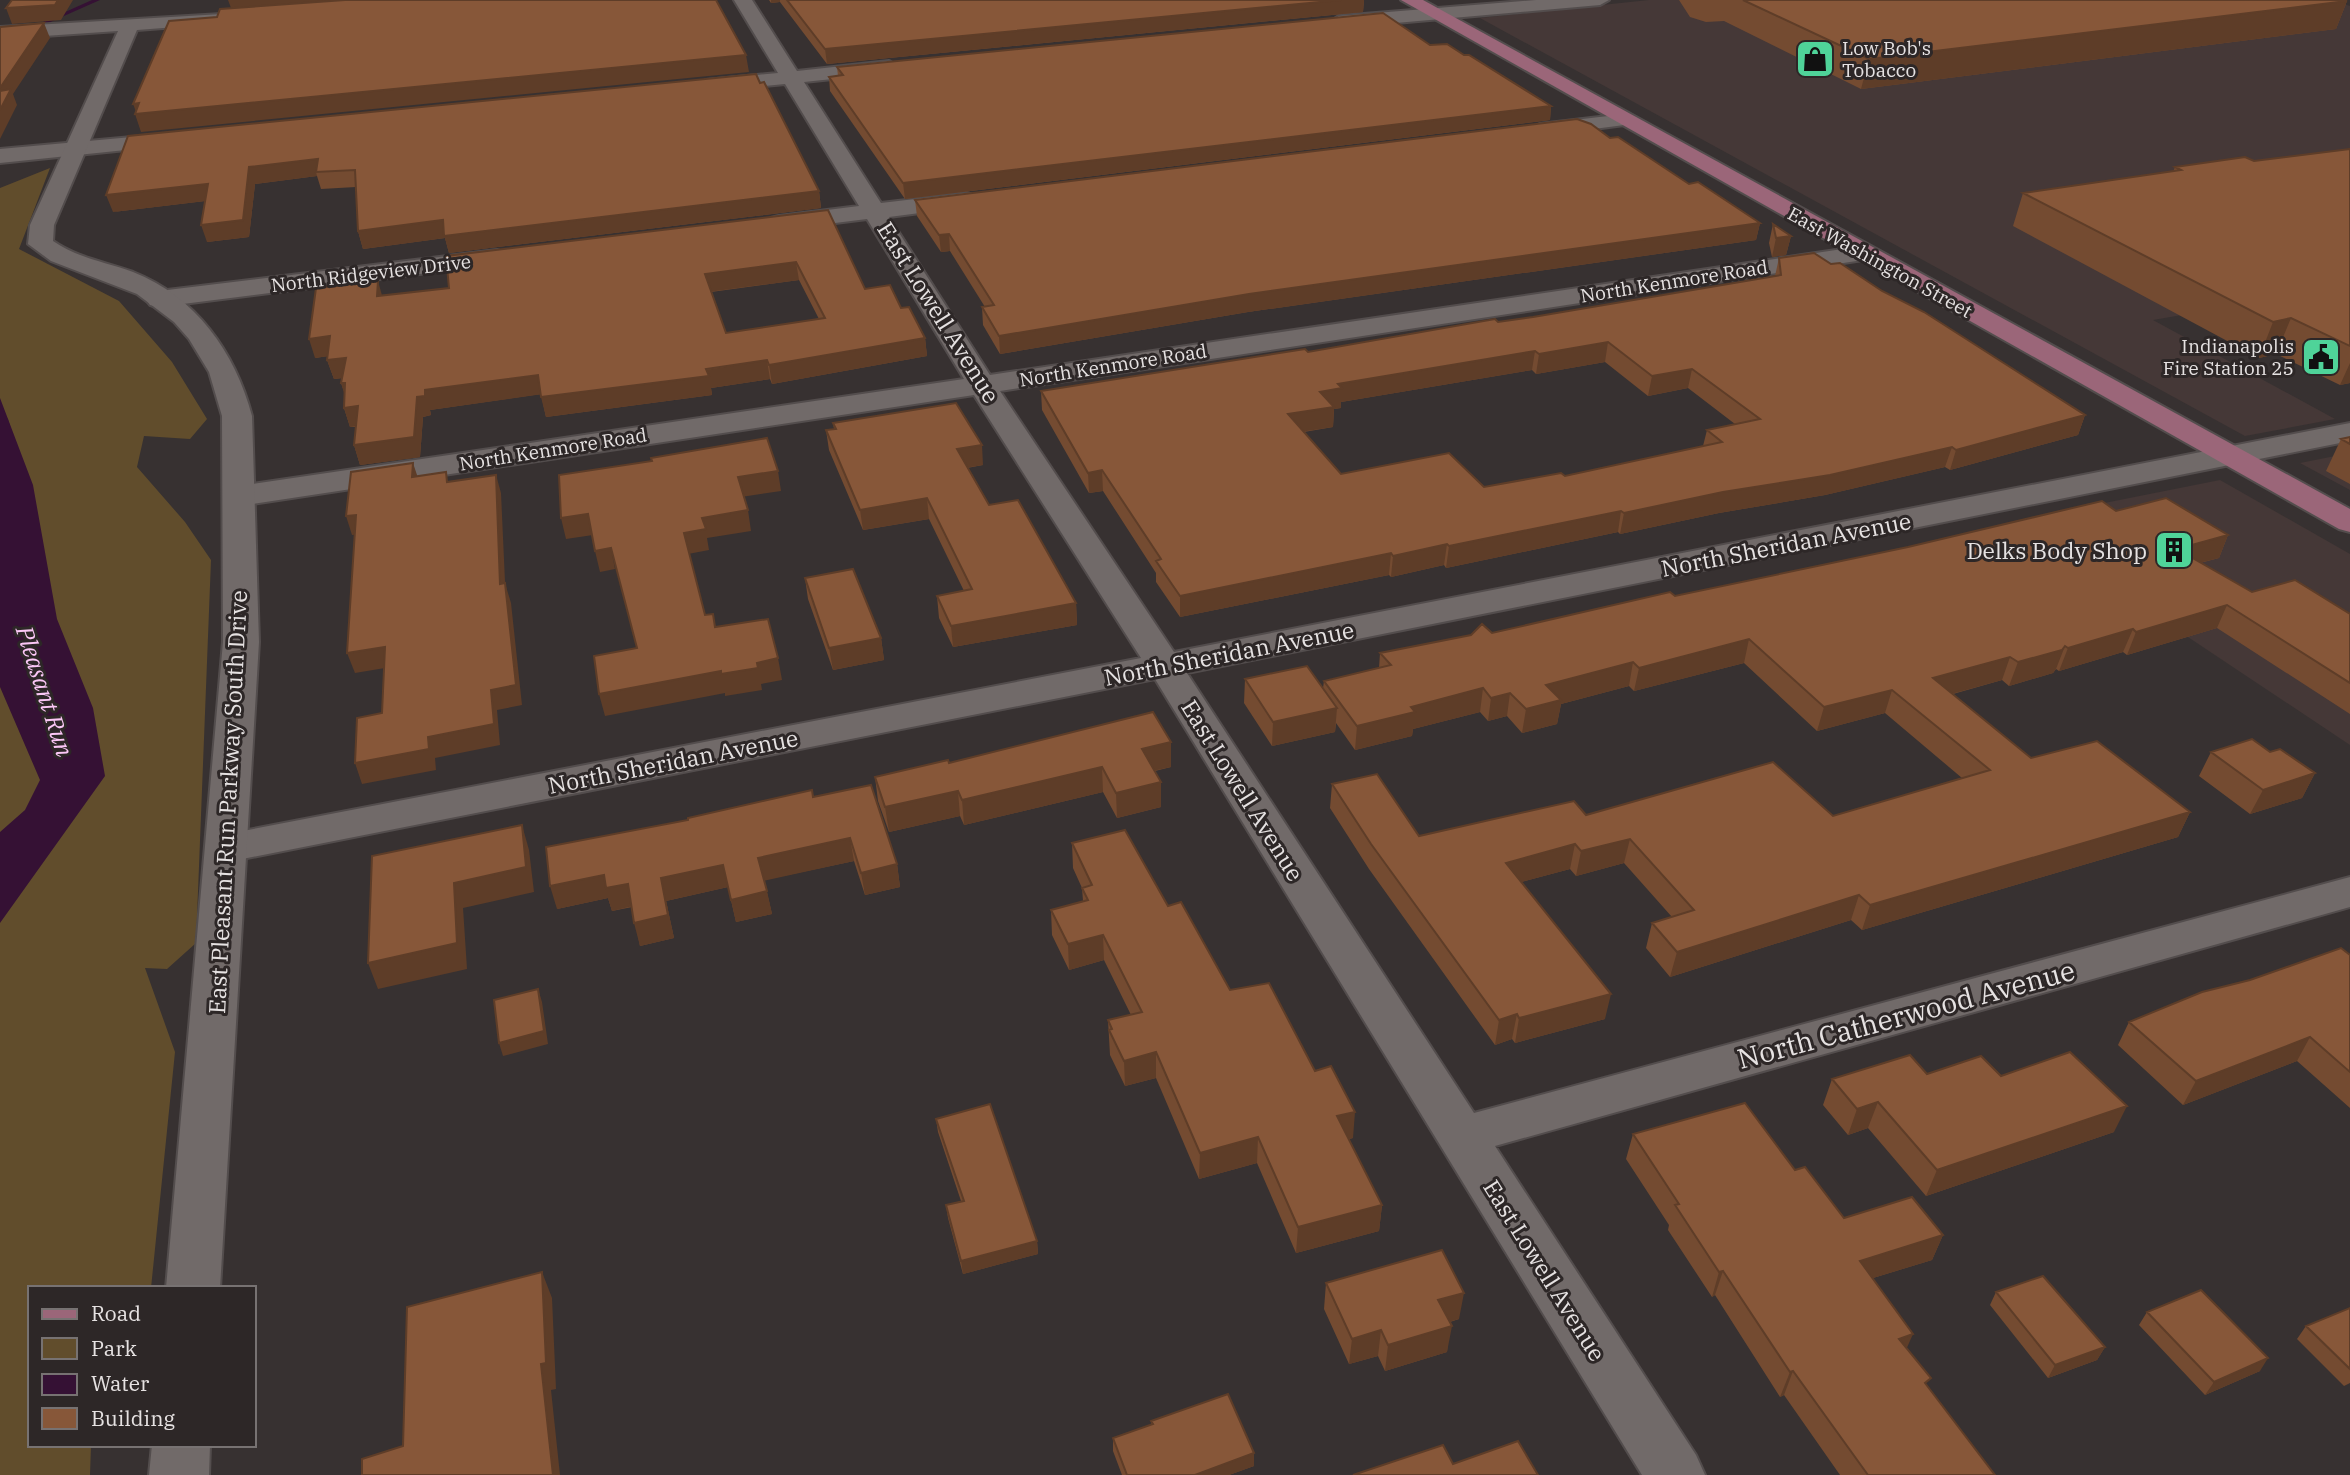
<svg xmlns="http://www.w3.org/2000/svg" width="2350" height="1475" viewBox="0 0 2350 1475" font-family="'IBM Plex Serif',serif">
	<rect width="100%" height="100%" fill="#373131"/>
	<!-- built -->
	<path fill="#453837" d="M1649,0H2332L2350,6V286L2153,320L2335,419L2245,436L1480,18Z
		M2350,453V490L2300,463Z
		M2220,480L2350,554V745L2014,521Z"/>
	<!-- green -->
	<path fill="#614d2c" d="M50,168L19,249L119,301L172,362L207,419L190,439L144,436L137,467L185,522L211,560L196,943L167,969L145,968L175,1052L151,1288H30V1445H91L90,1475H0V664L40,753L57,772L38,806L11,829L38,849L91,766L88,732L58,674L39,612L31,542L23,512V471L8,419L0,408V188Z"/>
	<!-- water -->
	<path fill="#351134" d="M0,398L33,485L57,619L93,708L105,776L0,923V832L25,810L40,780L0,687Z"/>
	<g fill="none" stroke-linecap="round" stroke-linejoin="round">
		<!-- stream -->
		<path fill="#351134" fill-rule="evenodd" d="M92,0H100L39,27L34,26Z"/>
		<defs>
			<path id="minor" d="M734,0H752L797,71L889,61L899,67L889,73L804,82L881,203L966,193L974,195L978,200L974,205L966,207L889,217L990,375L1863,246L1872,248L1875,253L1872,258L1863,260L1000,391L1174,652L2350,423V441L1187,673L1474,1113L2350,877V907L1495,1146L1696,1455L1705,1475H1642L1155,679L227,862L212,858L206,848L212,838L227,834L1141,658L974,395L239,506L228,503L223,496L228,489L239,486L964,379L867,219L779,230L771,228L767,223L771,218L779,216L859,206L785,84L706,92L696,86L706,80L778,73Z
				M1536,0H1609L1600,5L1339,28L1330,22L1339,16Z
				M1625,114L1636,120L1632,124L1540,136L1529,130L1540,124Z
				M176,133L184,134L187,139L184,144L0,163V149Z
				M497,250L506,253L510,258L506,263L159,307L150,305L146,299L150,293L159,291Z"/>
			<path id="tertiary" d="M222,14L231,19L228,23L137,30L54,225L53,241C77,258 106,262 133,272C196,297 235,352 252,416L259,642L220,1288H166L223,642L222,416L209,372L189,339L174,322L137,294L51,261L28,244L30,225L118,31L0,39V27Z
				M152,1445H210L209,1475H149Z"/>
			<path id="primary" d="M1401,0H1423L2350,509V532L2339,529Z"/>
		</defs>
		<!-- minor casing -->
		<use href="#minor" stroke="#534d4d" stroke-width="4"/>
		<!-- tertiary casing -->
		<use href="#tertiary" stroke="#534d4d" stroke-width="4"/>
		<!-- primary casing -->
		<use href="#primary" stroke="#534d4d" stroke-width="4"/>
		<!-- minor -->
		<use href="#minor" fill="#716a69" fill-rule="evenodd"/>
		<!-- tertiary -->
		<use href="#tertiary" fill="#716a69" fill-rule="evenodd"/>
		<!-- primary -->
		<use href="#primary" fill="#9b6679" fill-rule="evenodd"/>
	</g>
	<!-- wall -->
	<path fill="#744b31" fill-rule="evenodd" d="M769,0H1364L1363,12L827,64L780,2L771,3Z
		M1679,0H2343L2347,1L2336,29L1861,89L1724,21L1706,22L1690,17Z
		M1430,45L1464,55L1551,106L1550,120L905,199L830,91L829,77L838,76L837,67Z
		M756,74L819,191L821,208L449,253L445,238L363,249L358,231L356,187L321,189L317,176L255,184L249,237L207,242L205,201L113,212Z
		M1610,138L1689,184L1760,223L1756,240L1248,312L1000,354L983,325L982,307H985L950,251L941,252L917,216L915,200Z
		M2350,149V383L2340,385L2276,354L2259,358L2013,226L2023,193L2173,172L2175,167L2254,161Z
		M828,210L865,289L901,308L925,338L927,356L772,384L770,379L711,388L712,395L546,417L541,394L430,410L431,415L423,417L420,457L360,465L354,445L356,427H350L344,408L345,394L341,383L342,378L334,379L327,360L328,356L315,358L382,296L449,288ZM799,280L819,319L726,333L711,292Z
		M1773,224L1791,236L1786,255L1772,257L1769,243Z
		M1779,258L1831,264L1882,291L2085,415L2078,435L1950,470L1945,467L1825,495L1719,513L1620,534L1618,532L1446,568L1444,565L1391,577L1389,575L1180,617L1156,582V573L1103,491L1089,493L1042,410L1041,391L1308,352L1533,317L1775,276ZM1605,362L1648,396L1688,388L1735,424L1707,430L1703,446L1565,476L1484,487L1341,474L1304,432L1333,427L1334,409L1341,408V402L1532,370L1536,374Z
		M833,423L983,465L967,468L989,505L1076,603L1077,625L953,647L939,618L937,596L964,591L929,519L863,530L829,450L826,430L834,429Z
		M2350,437V484L2326,471L2341,439Z
		M2116,511L2228,535L2219,558L2200,563L2252,592L2350,614V714L2217,628L2127,655L2123,652L2059,671L2056,669L2053,673L2009,686L2002,680L1953,694L2031,758L2190,812L2178,837L1862,930L1851,920L1670,977L1646,948L1652,923L1672,917L1624,863L1576,876L1570,869L1521,882L1605,1019L1515,1043L1512,1039L1495,1045L1369,869L1330,808L1332,784L1419,836L1586,815L1833,816L1962,778L1885,713L1817,731L1744,663L1634,691L1629,686L1561,704L1557,724L1522,733L1507,716L1488,721L1480,712L1413,729L1412,736L1355,750L1336,723L1335,732L1272,746L1244,703L1245,679L1323,688L1324,681L1379,668L1380,653L1492,633L1675,596Z
		M805,578L881,638L884,660L833,670L808,599Z
		M2211,752H2270L2315,773L2302,798L2250,814L2199,776Z
		M949,763L1171,767L1155,771L1161,807L1117,818L1103,792L964,825L960,816L889,832L878,801L875,777Z
		M813,797L897,864L900,887L865,895L854,861L764,880L772,914L736,922L728,887L666,901L674,938L640,946L632,907L612,911L608,898L557,909L688,820Z
		M1072,843L1168,906L1230,990L1315,1071L1353,1138L1349,1139L1382,1205L1379,1231L1296,1253L1257,1163L1199,1179L1156,1078L1125,1086L1110,1055L1108,1020L1131,1015L1104,960L1069,970L1052,935L1051,910L1083,901L1082,888L1073,868Z
		M2350,955V1108L2297,1061L2183,1105L2118,1045L2129,1022Z
		M1927,1074L2001,1076L2114,1132L1926,1196L1868,1128L1848,1135L1823,1105L1832,1079Z
		M936,1119L1037,1241L1038,1254L963,1274L948,1218L946,1205L961,1201L938,1132Z
		M1633,1134L1795,1170L1844,1218L1943,1235L1932,1260L1873,1278L1907,1348L1927,1386L1995,1475H1840L1784,1395L1780,1397L1715,1295L1712,1297L1668,1230L1669,1225L1626,1159Z
		M1326,1283L1459,1319L1450,1322L1447,1352L1385,1371L1378,1356L1349,1364L1324,1309Z
		M1996,1292L2105,1347L2097,1360L2048,1378L1990,1305Z
		M2350,1308V1383L2344,1386L2297,1339L2306,1326Z
		M2147,1312L2260,1371L2205,1395L2139,1325Z
		M1151,1421L1254,1453V1466L1229,1475H1122L1113,1451V1438L1151,1425Z"/>
	<!-- shaded-wall -->
	<path fill="#5e3d28" d="M58,0H79H73L61,20L12,24L6,8Z
		M228,0H354L231,8Z
		M771,0H780V2L771,3Z
		M1341,0H1364L1363,12L827,64L825,49Z
		M2347,1L2336,29L1861,89L1869,59Z
		M44,23L50,38L13,94L17,105L0,139V88Z
		M746,55L749,72L141,132L135,114H137L133,104Z
		M1551,106L1550,120L905,199L903,183Z
		M318,159L316,172L317,176L255,184L249,237L207,242L201,225L249,167Z
		M208,184L214,200L113,212L106,195Z
		M819,191L821,208L449,253L445,238L363,249L358,231L443,220Z
		M1760,223L1756,240L1248,312L1000,354L999,336L1249,294Z
		M949,234L950,251L941,252L939,235Z
		M1791,236L1786,255L1772,257L1776,238Z
		M796,262L799,280L708,292L705,274Z
		M378,281L383,299L377,296Z
		M2291,318L2276,354L2259,358L2273,322Z
		M330,336L336,355L315,358L309,339Z
		M925,338L927,356L772,384L769,365Z
		M1608,342L1605,362L1536,374L1539,354Z
		M1535,351L1532,370L1341,402V408L1334,409L1333,427L1287,434L1288,414L1320,392L1338,384Z
		M346,358L352,377L334,379L327,360Z
		M767,360L770,379L711,388L712,395L546,417L541,397Z
		M2350,363V383L2340,385Z
		M1692,369L1688,388L1648,396L1652,376Z
		M538,375L543,394L430,410L431,415L423,417L420,457L360,465L354,445L425,390Z
		M341,383H345L347,403Z
		M358,406L365,425L350,427L344,408Z
		M2085,415L2078,435L1950,470L1956,450Z
		M982,445L983,465L958,469L957,449Z
		M1952,447L1945,467L1825,495L1719,513L1620,534L1624,513L1723,492Z
		M413,463L419,481L412,477Z
		M1102,470L1103,491L1089,493L1088,473Z
		M778,471L781,491L741,497L738,477Z
		M496,475L501,493L506,604L500,584Z
		M927,498L929,519L863,530L860,510Z
		M748,510L751,531L707,538L709,550L688,554L684,533L702,518Z
		M1621,511L1618,532L1446,568L1449,546Z
		M588,514L593,535L566,539L561,518Z
		M356,515L362,534L352,535L346,516Z
		M2228,535L2219,558L2167,571L2177,549Z
		M1447,544L1444,565L1391,577L1393,556Z
		M611,548L615,569L600,572L595,551Z
		M1391,553L1389,575L1180,617V596Z
		M505,583L511,603L522,705L497,710L500,745L435,758L436,770L362,784L355,763L428,737L491,690Z
		M1076,603L1077,625L953,647L951,626Z
		M2227,605L2217,628L2127,655L2136,632Z
		M2133,629L2123,652L2059,671L2068,648Z
		M881,638L884,660L833,670L829,648Z
		M1749,639L1744,663L1634,691L1639,668Z
		M2065,646L2056,669L2053,673L2009,686L2018,662Z
		M385,647L391,667L355,673L347,653Z
		M2010,657L2002,680L1926,701L1933,678Z
		M778,658L782,680L761,684L762,690L725,696V693L605,716L599,694Z
		M1633,662L1629,686L1561,704L1557,724L1522,733L1526,709L1546,685Z
		M1483,688L1480,712L1413,729L1412,736L1355,750L1357,726L1411,707Z
		M1892,690L1885,713L1817,731L1824,707Z
		M1510,693L1507,716L1488,721L1491,698Z
		M1337,708L1335,732L1272,746L1273,722Z
		M1171,742V767L1143,773L1142,749Z
		M1102,767L1103,792L964,825L962,800Z
		M2315,773L2302,798L2250,814L2263,790Z
		M1161,782V807L1117,818L1116,793Z
		M958,791L960,816L889,832L885,807Z
		M2190,812L2178,837L1862,930L1870,905Z
		M522,825L529,850L534,892L463,908L467,969L378,989L368,963L454,883Z
		M850,838L854,861L763,881L758,858Z
		M1630,839L1624,863L1576,876L1581,851Z
		M1575,844L1570,869L1502,887L1506,863Z
		M897,864L900,887L865,895L861,873Z
		M723,865L728,887L666,901L674,938L640,946L634,923L661,878Z
		M604,875L628,884L633,906L612,911L608,898L557,909L550,886Z
		M767,891L772,914L736,922L731,900Z
		M1859,895L1851,920L1670,977L1677,952Z
		M1103,935L1104,960L1069,970L1068,944Z
		M538,989L542,1002L548,1044L503,1056L499,1043Z
		M1611,994L1605,1019L1515,1043L1519,1018Z
		M1517,1014L1512,1039L1495,1045L1499,1020Z
		M2310,1037L2297,1061L2183,1105L2196,1081Z
		M1156,1052V1078L1125,1086L1124,1061Z
		M1878,1102L1868,1128L1848,1135L1857,1109Z
		M2127,1106L2114,1132L1926,1196L1937,1170Z
		M1355,1112L1353,1138L1335,1142L1337,1116Z
		M1258,1137L1257,1163L1199,1179L1200,1153Z
		M1382,1205L1379,1231L1296,1253L1298,1227Z
		M1943,1235L1932,1260L1850,1285L1860,1261Z
		M1037,1241L1038,1254L963,1274L961,1261Z
		M1723,1271L1715,1295L1712,1297L1719,1272Z
		M542,1272L552,1298L556,1389L551,1390L560,1475H553L541,1364Z
		M1464,1293L1459,1319L1434,1326L1438,1300Z
		M1452,1326L1447,1352L1385,1371L1388,1345Z
		M1381,1330L1378,1356L1349,1364L1352,1339Z
		M1913,1334L1902,1359L1899,1339Z
		M2105,1347L2097,1360L2048,1378L2055,1365Z
		M2268,1358L2260,1371L2205,1395L2214,1382Z
		M1793,1371L1784,1395L1780,1397L1790,1372Z
		M1254,1453V1466L1229,1475H1195Z"/>
	<!-- building -->
	<path fill="#875739" stroke="#5e3d28" stroke-width="2" fill-rule="evenodd" d="M12,0H58L55,5L6,8Z
		M345,0H716L746,55L135,114L139,103L133,104L169,21L217,17L220,9Z
		M787,0H1341L825,49Z
		M1743,0H2343L2347,1L1869,59Z
		M1383,13L1430,45L1447,44L1464,55H1469L1551,106L903,183L829,77L843,75L837,67Z
		M44,23L0,88V27Z
		M756,74L760,83L764,82L819,191L444,236L443,220L358,231L355,170L316,172L318,159L249,167L243,220L201,225L208,184L106,195L128,136Z
		M11,89L0,110V91Z
		M1577,119L1591,124L1610,138L1618,137L1689,184L1698,182L1760,223L1249,294L999,336L982,307L994,305L949,234L939,235L915,200Z
		M2350,149V346L2291,318L2273,322L2023,193L2181,170L2175,167L2245,157L2254,161Z
		M828,210L865,289L890,285L901,308L909,307L925,338L769,365L767,360L706,369L709,376L541,397L538,375L425,390V396L417,397L414,437L354,445L358,406L344,408L345,383H341L346,358L327,360L330,336L309,339L316,288L378,281L377,296L449,288L446,256ZM796,262L825,318L726,333L705,274Z
		M1773,224L1791,236L1776,238Z
		M1814,253L1831,264L1840,263L1882,291L1924,312L2085,415L1956,450L1952,447L1830,475L1723,492L1624,513L1621,511L1449,546L1447,544L1393,556L1391,553L1180,596L1156,561L1161,559L1102,470L1088,473L1041,391L1305,349L1308,352L1495,319L1498,322L1533,317L1781,275L1779,258ZM1608,342L1652,376L1692,369L1760,419L1707,430L1722,442L1565,476L1561,473L1484,487L1449,453L1341,474L1288,414L1334,407L1320,392L1342,388L1338,384L1535,351L1539,354Z
		M956,403L982,445L957,449L989,505L1018,500L1076,603L951,626L937,596L972,589L927,498L860,510L826,430L836,429L833,423Z
		M2350,437V444L2341,439Z
		M767,438L778,471L738,477L748,510L702,518L706,529L684,533L705,615L713,614L715,627L768,619L778,658L757,663L758,668L721,674V671L599,694L594,656L637,648L611,548L595,551L588,514L561,518L559,475L652,461L651,458Z
		M413,463L412,477L446,472L447,482L496,475L500,584L505,583L516,685L491,690L494,724L428,737L429,749L355,763L357,718L382,713L385,647L347,653L356,515L346,516L351,472Z
		M2166,498L2228,535L2177,549L2252,592L2295,580L2350,614V683L2227,605L2136,632L2133,629L2068,648L2065,646L2062,650L2018,662L2010,657L1933,678L2031,758L2097,741L2190,812L1870,905L1859,895L1677,952L1652,923L1694,910L1630,839L1581,851L1575,844L1506,863L1611,994L1519,1018L1517,1014L1499,1020L1371,844L1332,784L1377,774L1419,836L1574,801L1586,815L1773,762L1833,816L1990,770L1892,690L1824,707L1749,639L1639,668L1633,662L1546,685L1561,700L1526,709L1510,693L1491,698L1483,688L1411,707L1415,712L1357,726L1324,681L1391,665L1380,653L1471,635L1482,624L1492,633L1670,592L1675,596L1908,547L2102,501L2116,511Z
		M853,569L881,638L829,648L805,578Z
		M1307,666L1337,708L1273,722L1245,679Z
		M1153,712L1171,742L1142,749L1161,782L1116,793L1102,767L962,800L958,791L885,807L875,777L948,760L949,763Z
		M2252,739L2270,752L2280,749L2315,773L2263,790L2211,752Z
		M871,785L897,864L861,873L850,838L758,858L767,891L731,900L723,865L661,878L668,915L634,923L628,884L606,888L604,875L550,886L546,847L688,820V818L812,790L813,797Z
		M522,825L526,867L454,883L457,943L368,963L372,856Z
		M1125,830L1168,906L1181,902L1230,990L1269,983L1315,1071L1331,1066L1355,1112L1337,1116L1382,1205L1298,1227L1258,1137L1200,1153L1156,1052L1124,1061L1109,1030L1112,1029L1108,1020L1142,1012L1103,935L1068,944L1051,910L1088,900L1082,888L1092,885L1072,843Z
		M2341,948L2350,955V1072L2310,1037L2196,1081L2129,1022L2202,992L2250,980Z
		M538,989L544,1031L499,1043L494,1000Z
		M2070,1052L2127,1106L1937,1170L1878,1102L1857,1109L1832,1079L1910,1055L1927,1074L1981,1056L2001,1076Z
		M1745,1103L1795,1170L1805,1167L1844,1218L1912,1197L1943,1235L1860,1261L1913,1334L1899,1339L1931,1378L1925,1383L1995,1475H1868L1793,1371L1790,1372L1723,1271L1719,1272L1675,1205L1679,1204L1633,1134Z
		M990,1104L1037,1241L961,1261L946,1205L964,1201L936,1119Z
		M1442,1250L1464,1293L1438,1300L1452,1326L1388,1345L1381,1330L1352,1339L1326,1283Z
		M542,1272L546,1363L541,1364L553,1475H362V1459L403,1446L407,1307Z
		M2043,1276L2105,1347L2055,1365L1996,1292Z
		M2201,1290L2268,1358L2214,1382L2147,1312Z
		M2350,1308V1369L2306,1326Z
		M1228,1394L1254,1453L1195,1475H1127L1113,1438L1153,1424L1151,1421Z
		M1518,1441L1538,1475H1353L1443,1445L1453,1464Z"/>
	<!-- icons -->
	<defs>
		<symbol id="shop-square" viewBox="-11 -11 22 22"><rect x="-9" y="-9" width="18" height="18" rx="4" fill="#4fd399" stroke="#2d2727"/><path d="M-5-2.5h2.3a2.7 3.5 0 0 1 5.4 0H5L5.5 6h-11ZM-1.5-2.5h3a1.5 2.3 0 0 0-3 0Z" fill="#111"/></symbol>
		<symbol id="civic-square" viewBox="-11 -11 22 22"><rect x="-9" y="-9" width="18" height="18" rx="4" fill="#4fd399" stroke="#2d2727"/><path d="M-.6-6.5H3V-4.5H.6V-3L4-1V1h2V6H-6V1h2V-1L-.6-3ZM-1.2 2.5V6h2.4V2.5Z" fill="#111"/></symbol>
		<symbol id="building-square" viewBox="-11 -11 22 22"><rect x="-9" y="-9" width="18" height="18" rx="4" fill="#4fd399" stroke="#2d2727"/><path d="M-4-6H4V6H1V3H-1V6H-4ZM-2.5-4.3h1.7v1.8h-1.7ZM.8-4.3h1.7v1.8H.8ZM-2.5-1h1.7V.8h-1.7ZM.8-1h1.7V.8H.8Z" fill="#111"/></symbol>
	</defs>
	<g fill-rule="evenodd">
		<use href="#shop-square" x="1793" y="37" width="44" height="44"/>
		<use href="#civic-square" x="2299" y="335" width="44" height="44"/>
		<use href="#building-square" x="2152" y="528" width="44" height="44"/>
	</g>
	<g text-anchor="middle" dominant-baseline="central" stroke-width="6" stroke-linejoin="round" paint-order="stroke">
		<!-- far-poi labels -->
		<g font-size="19" fill="#e6e2e2" stroke="#2d2727" text-anchor="start">
			<text x="1842" y="48">Low Bob's<tspan x="1842" dy="22">Tobacco</tspan></text>
			<text x="2294" y="346" text-anchor="end">Indianapolis<tspan x="2294" dy="22">Fire Station 25</tspan></text>
		</g>
		<!-- far-street labels -->
		<g font-size="19" fill="#e6e2e2" stroke="#2d2727">
			<text transform="translate(1880 262) rotate(29)">East Washington Street</text>
			<text transform="translate(371 273) rotate(-7)">North Ridgeview Drive</text>
			<text transform="translate(1674 281) rotate(-9)">North Kenmore Road</text>
			<text transform="translate(1113 365) rotate(-9)">North Kenmore Road</text>
			<text transform="translate(553 449) rotate(-9)">North Kenmore Road</text>
		</g>
		<!-- street labels -->
		<g font-size="23" fill="#e6e2e2" stroke="#2d2727">
			<text transform="translate(939 312) rotate(58)">East Lowell Avenue</text>
			<text transform="translate(1786 544) rotate(-11)">North Sheridan Avenue</text>
			<text transform="translate(1229 653) rotate(-11)">North Sheridan Avenue</text>
			<text transform="translate(673 761) rotate(-11)">North Sheridan Avenue</text>
			<text transform="translate(1243 790) rotate(58)">East Lowell Avenue</text>
			<text transform="translate(227 802) rotate(-87)">East Pleasant Run Parkway South Drive</text>
			<text transform="translate(1545 1270) rotate(58)">East Lowell Avenue</text>
		</g>
		<!-- poi labels -->
		<g font-size="23" fill="#e6e2e2" stroke="#2d2727" text-anchor="end">
			<text x="2147" y="550">Delks Body Shop</text>
		</g>
		<!-- water labels -->
		<g font-size="24" font-style="italic" fill="#fbc7f6" stroke="#2d2727">
			<text transform="translate(45 691) rotate(72)">Pleasant Run</text>
		</g>
		<!-- near-street labels -->
		<g font-size="28" fill="#e6e2e2" stroke="#2d2727">
			<text transform="translate(1906 1014) rotate(-15)">North Catherwood Avenue</text>
		</g>
	</g>
	<!-- legend -->
	<rect x="28" y="1286" width="228" height="161" fill="#2d2727" stroke="#777272" stroke-width="2"/>
	<rect x="42" y="1309" width="35" height="10" fill="#9b6679" stroke="#777272" stroke-width="2"/>
	<text x="91" y="1321" font-size="21" fill="#e6e2e2">Road</text>
	<rect x="42" y="1338" width="35" height="21" fill="#614d2c" stroke="#777272" stroke-width="2"/>
	<text x="91" y="1356" font-size="21" fill="#e6e2e2">Park</text>
	<rect x="42" y="1374" width="35" height="21" fill="#351134" stroke="#777272" stroke-width="2"/>
	<text x="91" y="1391" font-size="21" fill="#e6e2e2">Water</text>
	<rect x="42" y="1408" width="35" height="21" fill="#875739" stroke="#777272" stroke-width="2"/>
	<text x="91" y="1426" font-size="21" fill="#e6e2e2">Building</text>
</svg>
